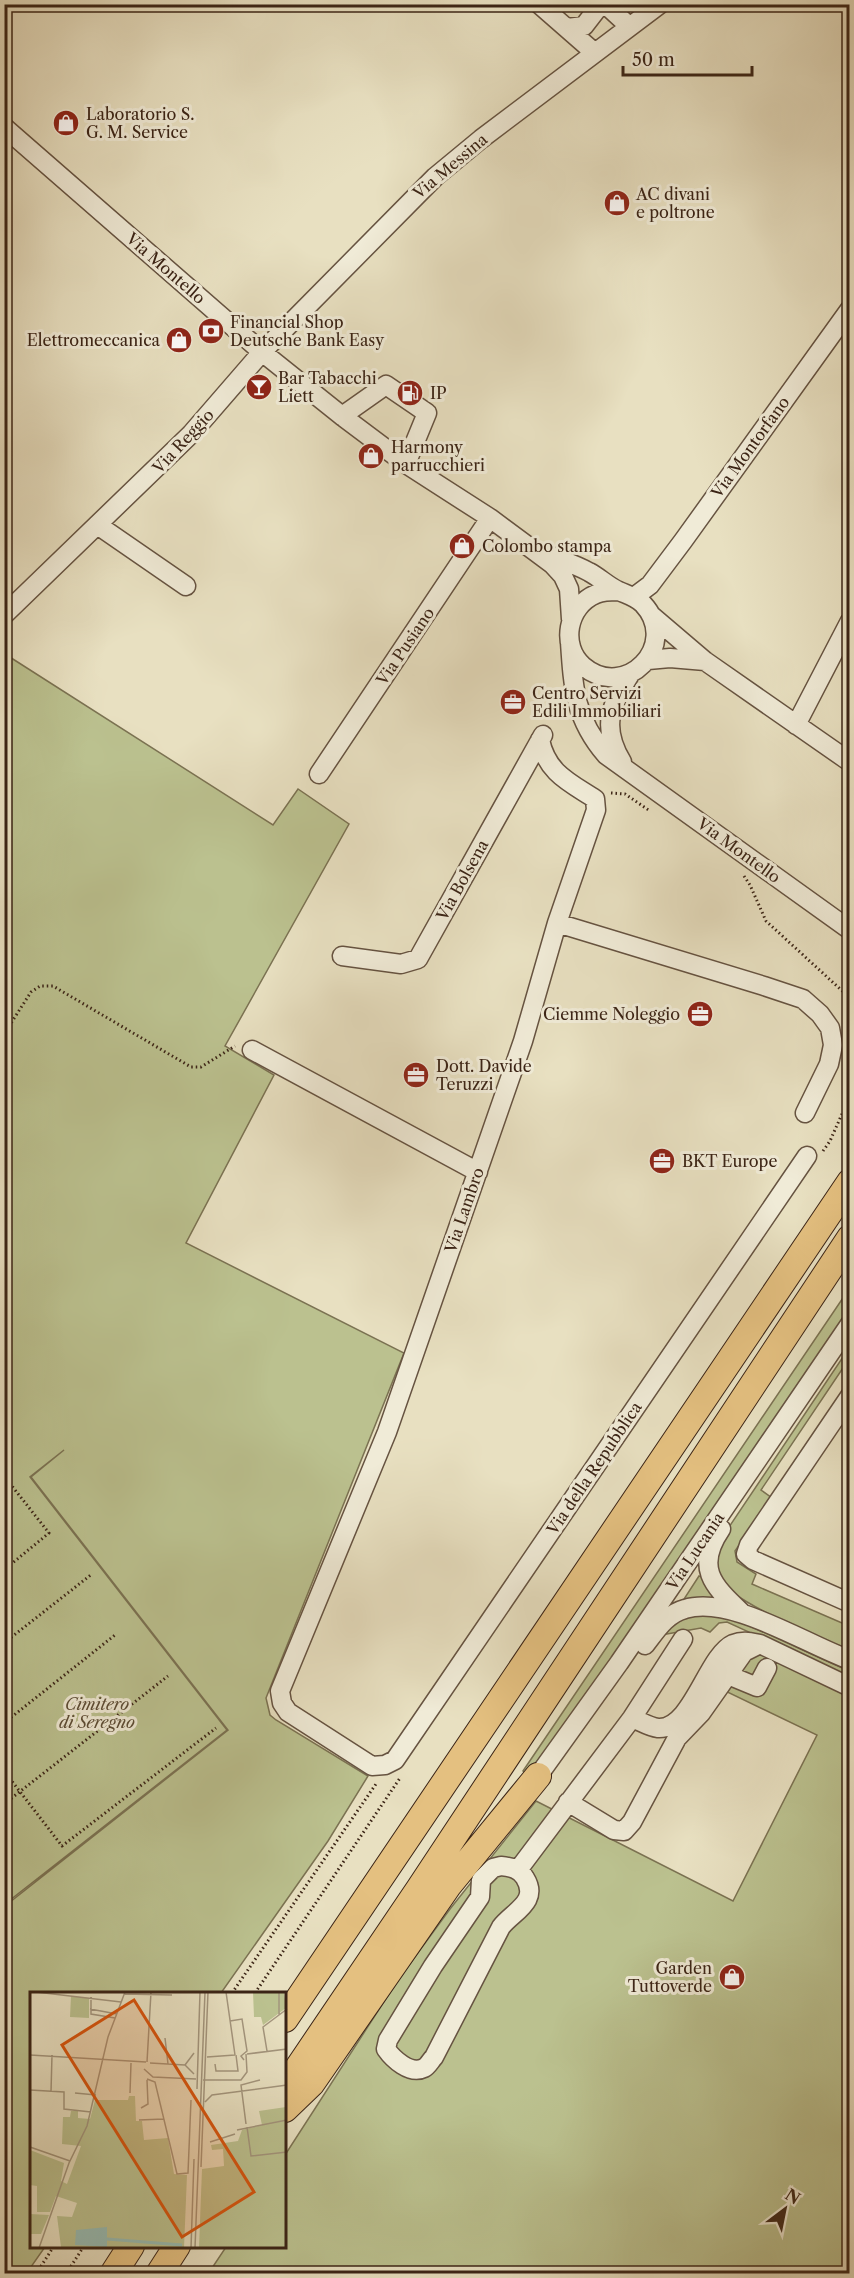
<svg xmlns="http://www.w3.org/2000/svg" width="854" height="2278" viewBox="0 0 854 2278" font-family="'Libre Caslon Text',serif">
	<rect width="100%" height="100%" fill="#e8e0c1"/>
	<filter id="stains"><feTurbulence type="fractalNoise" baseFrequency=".00333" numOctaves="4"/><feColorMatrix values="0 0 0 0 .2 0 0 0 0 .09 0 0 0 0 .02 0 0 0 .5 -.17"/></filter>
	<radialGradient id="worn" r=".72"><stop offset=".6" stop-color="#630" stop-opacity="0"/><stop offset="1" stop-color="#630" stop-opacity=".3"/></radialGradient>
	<!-- green -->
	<path fill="#bbc18f" stroke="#7b7252" stroke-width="1.5" d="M5,654L273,825L298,789L349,824L225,1046L274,1075L186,1243L404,1353L266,1698L270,1715L276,1720L368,1776L328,1841L221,1993H32V2246L45,2247L26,2274L5,2273V1906L228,1730L31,1477L64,1450L30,1477L227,1730L5,1904Z
		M849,1289V1312L618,1656L527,1775L523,1771Z
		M849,1348V1359L761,1490L772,1498L735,1551L737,1562L756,1574L752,1584L849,1626V1649C823,1640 733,1602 720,1580C712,1566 717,1550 723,1536Z
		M699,1576L702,1577L714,1598L712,1601L685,1602L684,1599Z
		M703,1613L741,1622L849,1671V1678L727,1622L719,1623L710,1632L701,1628L661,1635L684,1616Z
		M742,1644L849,1694V2273L208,2274L226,2247L285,2246V2155L398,1980L450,1909L536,1801L733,1901L817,1735L721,1689Z"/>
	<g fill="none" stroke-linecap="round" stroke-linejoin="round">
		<defs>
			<path id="minor" d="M539,4L595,53
				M605,4L630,27
				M567,28L584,26L601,4
				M4,127L262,352L342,416L406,464L490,518L552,564L563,576L569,589L571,619
				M342,416L386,385L427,413L406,464
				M99,526L186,586
				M546,554C560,560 575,564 589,572C599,577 609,587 619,591C628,595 636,597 643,604C681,645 625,702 583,666C560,646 567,606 596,594C603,591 610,591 618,591
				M634,597L650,585L683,541L850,309
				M4,615L191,434L262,352L435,177L481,139L660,4
				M651,615L705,661L850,762
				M570,642C573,688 575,719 606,755L850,930
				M648,660L670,658L705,661
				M796,725L850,621
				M540,740C547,773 569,782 595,799L596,810L557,923L523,1041L387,1432L280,1691L282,1703L288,1712L372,1766L385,1765L395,1760L807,1156
				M622,762C601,727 610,706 631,673
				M319,774L490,518
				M557,923L764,986L803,999L820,1014L830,1028L833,1045L829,1064L805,1113
				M342,956L401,964L418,959L543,735
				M252,1050L478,1172
				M850,1396L749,1545L746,1554L753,1560L850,1603
				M721,1529C695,1567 712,1585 741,1612
				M645,1645C656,1631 666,1614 685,1609C731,1595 805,1644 850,1660
				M728,1675L757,1687L767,1668
				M632,1718C640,1721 649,1727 658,1728C692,1730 707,1656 733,1644C743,1640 750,1642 760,1644L850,1687
				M538,1776L619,1663L850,1324
				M568,1802L614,1830L624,1831L632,1822L677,1738L701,1713L744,1652L760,1644
				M501,1866C511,1867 520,1869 525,1878C540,1902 512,1912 501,1927L434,2057C431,2060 428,2066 424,2068C410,2075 393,2059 386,2049L388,2040L433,1966L480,1897L481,1880L493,1868Z
				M518,1870L632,1718L683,1639"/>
			<path id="highway" d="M285,2019L850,1182
				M285,2087L419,1889L850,1238
				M285,2109L311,2084L448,1886L538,1776
				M113,2274L131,2246
				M159,2274L177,2246"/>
		</defs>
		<!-- minor casing -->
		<use href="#minor" stroke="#665341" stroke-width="21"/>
		<!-- highway casing -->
		<use href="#highway" stroke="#3b2416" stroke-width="28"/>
		<!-- path -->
		<path stroke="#3b2416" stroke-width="3" stroke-dasharray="1.5 3" stroke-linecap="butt" d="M559,699L554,707L561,711
			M611,793L625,794L650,811
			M744,876L750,885L766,921L850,998
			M4,1034L31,992L40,986H53L191,1067H201L235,1046
			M823,1151L830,1141L850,1096
			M4,1476L49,1533L4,1570
			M4,1643L92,1574
			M4,1723L115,1635
			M4,1771L62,1846L216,1728
			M4,1804L168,1676
			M4,1869L10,1876
			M232,1993L376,1784
			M255,1993L400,1778
			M36,2274L54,2246
			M66,2274L84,2246"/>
		<!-- minor -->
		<use href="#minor" stroke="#f0ebd7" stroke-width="18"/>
		<!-- highway -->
		<use href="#highway" stroke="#e4c080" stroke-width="26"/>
	</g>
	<!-- icons -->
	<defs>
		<symbol id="shop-disc" viewBox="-11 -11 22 22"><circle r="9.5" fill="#8f2418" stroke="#f0ebd7"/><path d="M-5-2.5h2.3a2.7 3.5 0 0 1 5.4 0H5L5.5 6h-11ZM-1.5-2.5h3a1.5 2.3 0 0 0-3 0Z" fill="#fff"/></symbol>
		<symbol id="bank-disc" viewBox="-11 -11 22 22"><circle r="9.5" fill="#8f2418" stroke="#f0ebd7"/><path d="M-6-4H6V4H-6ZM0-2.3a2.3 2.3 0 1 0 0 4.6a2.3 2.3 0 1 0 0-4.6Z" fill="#fff"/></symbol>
		<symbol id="bar-disc" viewBox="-11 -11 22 22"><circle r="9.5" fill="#8f2418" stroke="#f0ebd7"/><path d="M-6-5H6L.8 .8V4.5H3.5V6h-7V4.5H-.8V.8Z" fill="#fff"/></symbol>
		<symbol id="fuel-disc" viewBox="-11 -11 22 22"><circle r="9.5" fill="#8f2418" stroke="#f0ebd7"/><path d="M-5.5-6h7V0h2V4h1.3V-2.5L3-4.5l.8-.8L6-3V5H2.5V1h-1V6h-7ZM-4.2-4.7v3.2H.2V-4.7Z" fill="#fff"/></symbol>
		<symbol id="office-disc" viewBox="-11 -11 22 22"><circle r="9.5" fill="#8f2418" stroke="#f0ebd7"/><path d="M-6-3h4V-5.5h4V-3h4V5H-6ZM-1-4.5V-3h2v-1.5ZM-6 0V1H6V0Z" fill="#fff"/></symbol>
	</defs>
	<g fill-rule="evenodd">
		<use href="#shop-disc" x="51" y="108" width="30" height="30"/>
		<use href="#shop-disc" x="602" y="188" width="30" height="30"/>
		<use href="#bank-disc" x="196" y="316" width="30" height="30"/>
		<use href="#shop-disc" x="164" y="325" width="30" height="30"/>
		<use href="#bar-disc" x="244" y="372" width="30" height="30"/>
		<use href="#fuel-disc" x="395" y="378" width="30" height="30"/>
		<use href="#shop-disc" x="356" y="441" width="30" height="30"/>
		<use href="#shop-disc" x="447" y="531" width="30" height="30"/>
		<use href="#office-disc" x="498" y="687" width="30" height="30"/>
		<use href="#office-disc" x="685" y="999" width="30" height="30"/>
		<use href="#office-disc" x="401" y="1060" width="30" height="30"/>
		<use href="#office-disc" x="647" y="1146" width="30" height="30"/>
		<use href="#shop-disc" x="717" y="1962" width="30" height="30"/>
	</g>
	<g text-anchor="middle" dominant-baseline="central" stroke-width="6" stroke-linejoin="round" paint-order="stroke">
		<!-- poi labels -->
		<g font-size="16" fill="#3b2416" stroke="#f0ebd7" text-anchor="start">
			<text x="86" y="114">Laboratorio S.<tspan x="86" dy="18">G. M. Service</tspan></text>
			<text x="636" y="194">AC divani<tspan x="636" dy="18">e poltrone</tspan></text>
			<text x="230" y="322">Financial Shop<tspan x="230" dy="18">Deutsche Bank Easy</tspan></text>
			<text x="160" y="340" text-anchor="end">Elettromeccanica</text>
			<text x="278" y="378">Bar Tabacchi<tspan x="278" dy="18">Liett</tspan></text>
			<text x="430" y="393">IP</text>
			<text x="391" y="447">Harmony<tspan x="391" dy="18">parrucchieri</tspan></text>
			<text x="482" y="546">Colombo stampa</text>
			<text x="532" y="693">Centro Servizi<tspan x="532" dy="18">Edili Immobiliari</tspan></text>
			<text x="680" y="1014" text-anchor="end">Ciemme Noleggio</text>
			<text x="436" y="1066">Dott. Davide<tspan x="436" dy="18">Teruzzi</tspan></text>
			<text x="682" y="1161">BKT Europe</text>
			<text x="712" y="1968" text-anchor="end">Garden<tspan x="712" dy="18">Tuttoverde</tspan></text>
		</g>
		<!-- street labels -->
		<g font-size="16" fill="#3b2416" stroke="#f0ebd7">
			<text transform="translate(450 166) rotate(-40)">Via Messina</text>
			<text transform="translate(166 268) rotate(41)">Via Montello</text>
			<text transform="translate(183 441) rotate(-47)">Via Reggio</text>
			<text transform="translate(750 447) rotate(-54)">Via Montorfano</text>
			<text transform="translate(405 646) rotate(-56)">Via Pusiano</text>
			<text transform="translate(739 850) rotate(36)">Via Montello</text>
			<text transform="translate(462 880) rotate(-61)">Via Bolsena</text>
			<text transform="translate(464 1210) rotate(-71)">Via Lambro</text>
			<text transform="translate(594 1468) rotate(-56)">Via della Repubblica</text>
			<text transform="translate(695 1551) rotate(-56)">Via Lucania</text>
		</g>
		<!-- park labels -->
		<g font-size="16" font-style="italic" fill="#5b4b34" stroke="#f0ebd7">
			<text x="97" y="1704">Cimitero<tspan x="97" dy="18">di Seregno</tspan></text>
		</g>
	</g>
	<!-- overview -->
	<g transform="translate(30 1992)">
		<rect width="256" height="256" fill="#e8e0c1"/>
		<path d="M223,0H254L256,16L233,33L231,25H224ZM41,4L59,6V26L40,25ZM99,104H105L106,129H112L114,148L138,146L144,182L157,183L154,256L31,255L27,224L42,225L47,211L26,204L20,220H7V194L0,193V158L34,171L31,189L37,192L51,154L32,152L33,125H40L41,119H48V126L60,127L65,108H98ZM256,115V256H169L172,177L194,174L193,157L182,158L181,153L208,149L212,138L232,133L229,119ZM0,222L19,223L11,242H0Z" fill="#bbc18f"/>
		<path d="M77,235V255L45,253L46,238Z" fill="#97bdb5"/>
		<path fill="none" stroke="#97bdb5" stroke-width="3" d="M77,247L152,253"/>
		<path fill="none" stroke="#a3957d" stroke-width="1.5" d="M6,0L91,10M196,0L205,63M94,2L142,3M61,5V22L85,26M60,17L87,22M249,23V0M200,29L212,27L217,59L211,64L214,68M135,46L138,72M237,59L233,35L257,17M217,62L257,57M0,63L116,70M177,65L205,63M117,70L121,0M120,71L155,73M185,72L186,79H208L206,63M114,77L123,85L166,87M164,82L155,73L164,61M117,87L125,90L147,182L158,181L161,108M173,88H211L217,80L216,62M167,97L170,0M0,98L34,100V117L61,120M21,100L22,63M45,101L66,103M100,101L101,71M175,110L182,103L257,93M111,116L118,112L117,88M109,128L134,127M216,132L211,93L230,88M217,135L221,164L257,160M207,138L257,128M180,150L205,142M0,155L40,169M171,175L178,0M9,256L39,171L57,134L78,45L95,0M161,256L164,167M165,256L175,0"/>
		<path fill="#d7540d" fill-opacity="0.15" stroke="#d7540d" stroke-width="3" d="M104,8L224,200L152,245L32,53Z"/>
		<rect width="256" height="256" fill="none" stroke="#3b2416" stroke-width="3"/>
	</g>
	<!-- margin -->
	<rect width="854" height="2278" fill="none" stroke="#e8e0c1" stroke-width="24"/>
	<rect x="6" y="6" width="842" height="2266" fill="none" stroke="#3b2416" stroke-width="3"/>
	<rect x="12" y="12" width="830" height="2254" fill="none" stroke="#3b2416" stroke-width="1.5"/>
	<!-- north arrow -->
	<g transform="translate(785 2209) rotate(32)" stroke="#f0ebd7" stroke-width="4.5" paint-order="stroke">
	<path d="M0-4.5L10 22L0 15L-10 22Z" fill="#3b2416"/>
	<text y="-9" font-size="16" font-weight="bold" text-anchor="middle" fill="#3b2416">N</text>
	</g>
	<!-- scale -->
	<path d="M623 66v9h129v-9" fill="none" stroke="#3b2416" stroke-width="3"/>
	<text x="632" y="66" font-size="18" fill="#3b2416" stroke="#f0ebd7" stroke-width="4.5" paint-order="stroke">50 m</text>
	<rect width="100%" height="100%" filter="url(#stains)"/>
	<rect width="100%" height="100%" fill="url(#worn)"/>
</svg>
